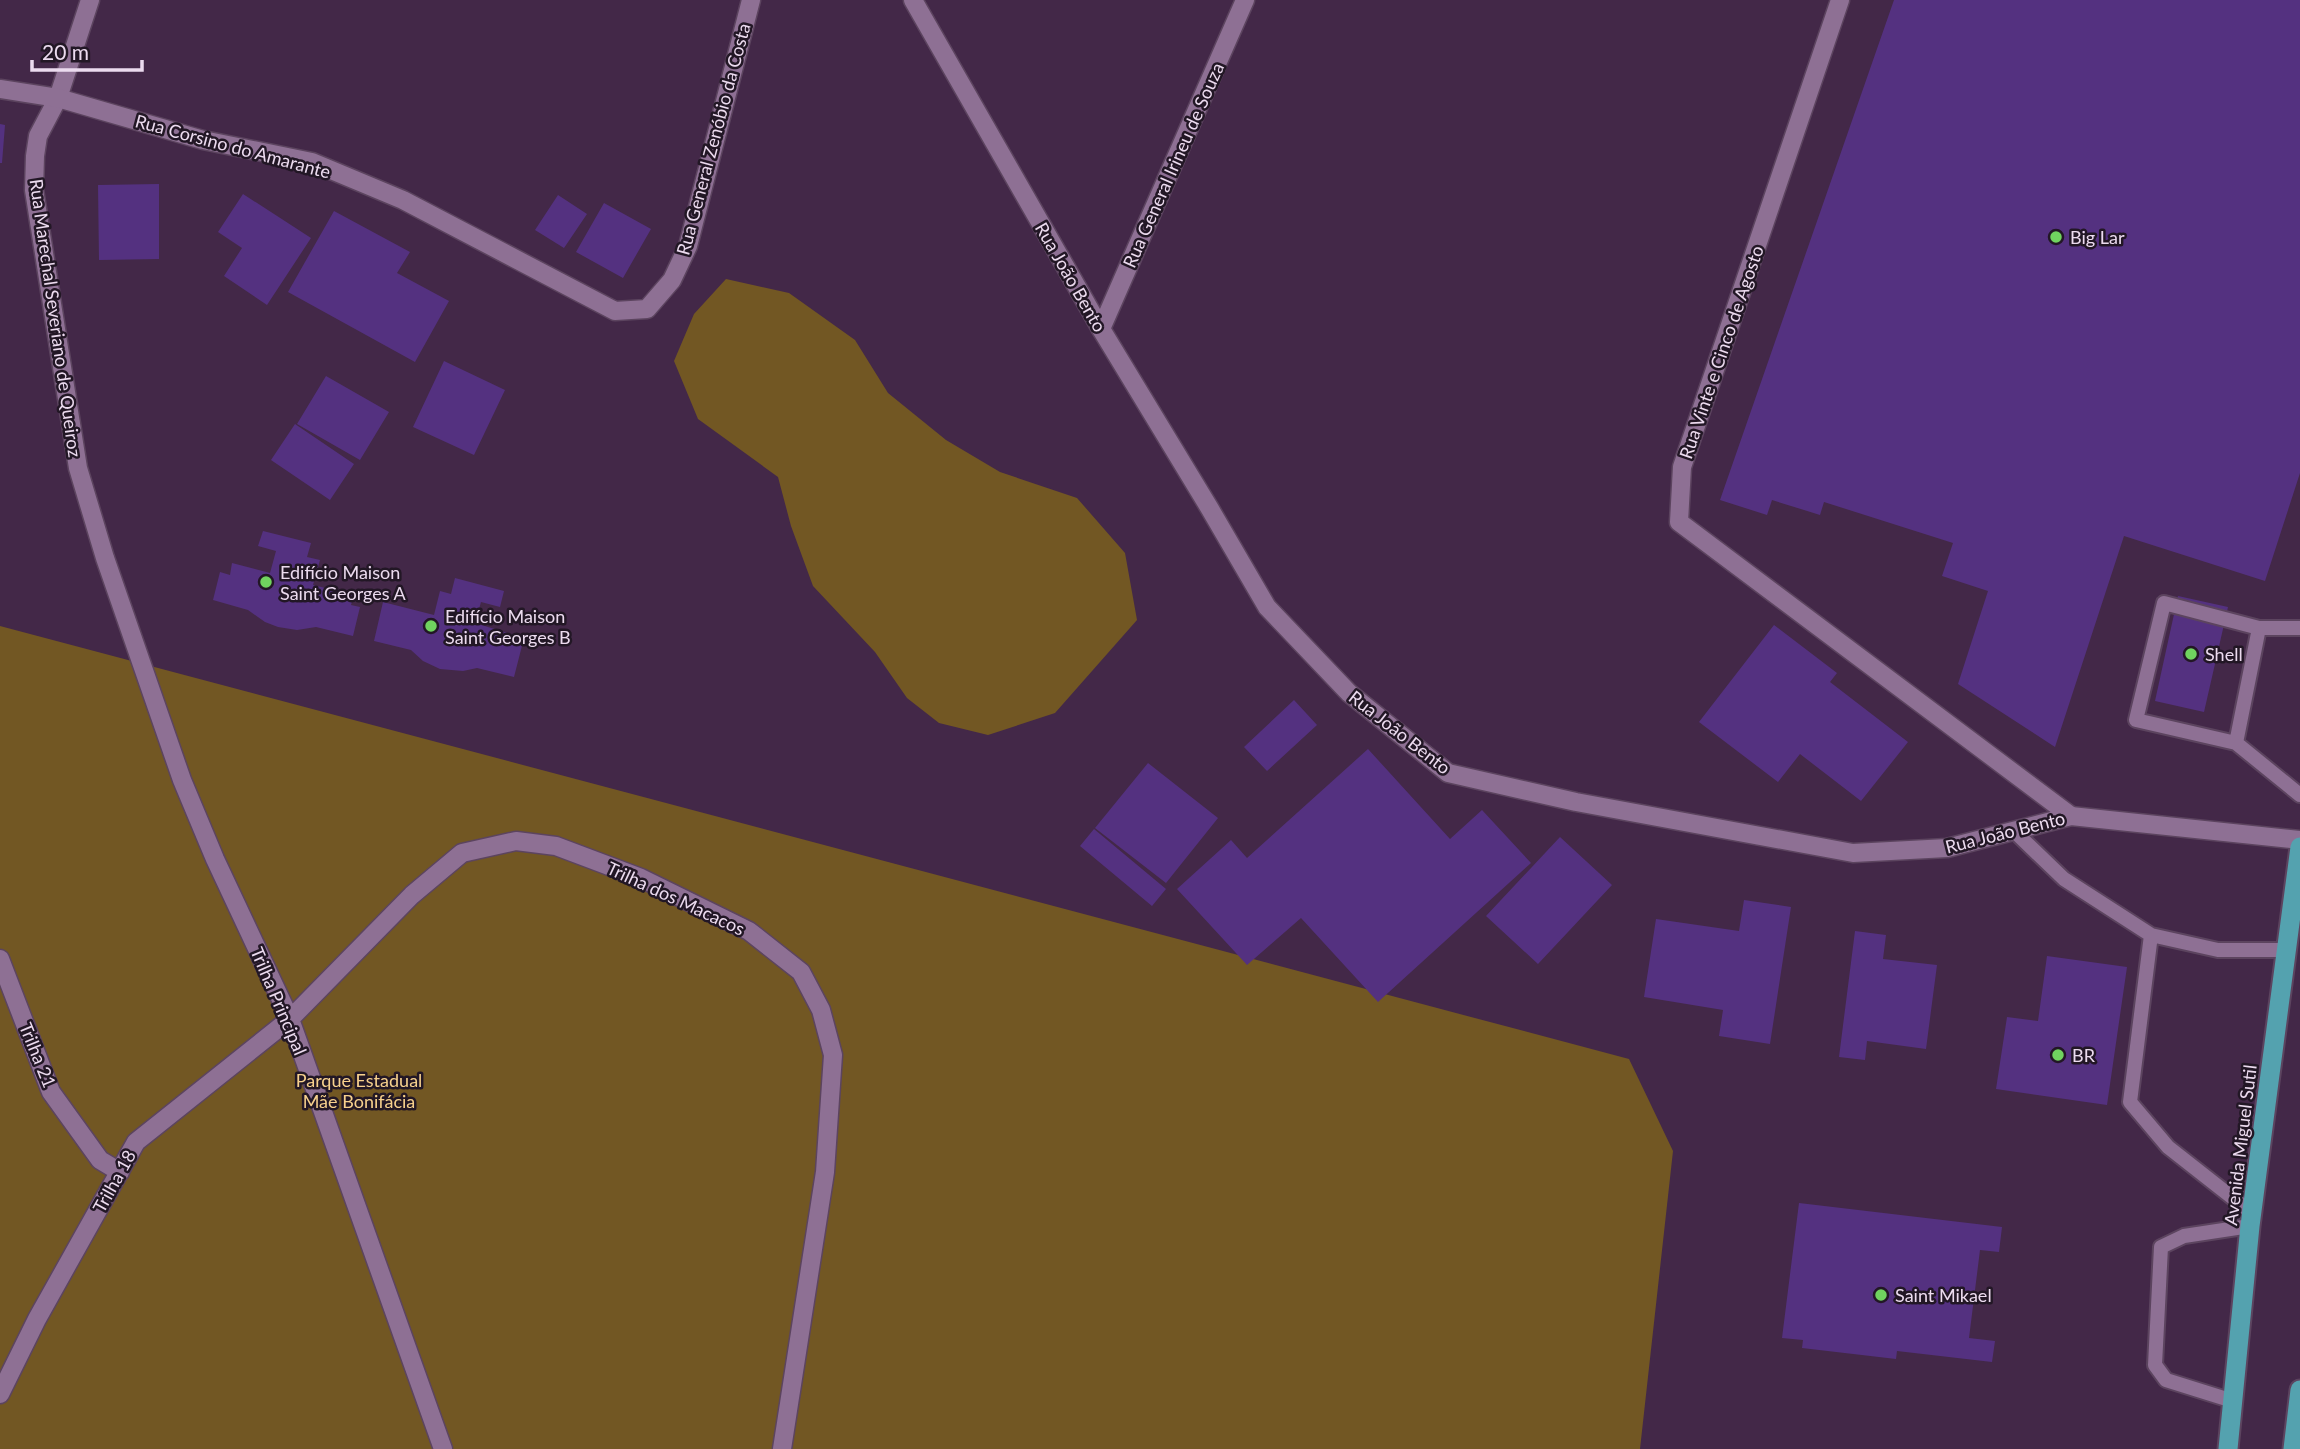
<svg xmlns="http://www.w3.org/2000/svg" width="2300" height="1449" viewBox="0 0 2300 1449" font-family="Lato,sans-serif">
	<rect width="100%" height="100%" fill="#432848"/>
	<!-- forest -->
	<path fill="#725723" d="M726,279L789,293L855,340L888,393L946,440L1000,472L1077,498L1125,553L1137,620L1055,713L988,735L939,723L907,698L875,652L813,586L791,526L778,477L698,419L674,361L694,314Z
		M0,626L1629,1059L1673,1151L1640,1449H0Z"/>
	<!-- building -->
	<path fill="#543180" d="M1894,0H2300V473L2265,581L2124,536L2055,747L1958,684L1988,591L1942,576L1953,543L1824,502L1820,515L1772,500L1767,515L1720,500Z
		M0,124L5,125L2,163H0Z
		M159,184V259L99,260L98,185Z
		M243,194L311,238L267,305L224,276L242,248L218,232Z
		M558,195L587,214L564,248L535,230Z
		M604,203L651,229L623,278L576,252Z
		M334,211L410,252L397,273L449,301L415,362L288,292Z
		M444,361L505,390L474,455L413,427Z
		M326,376L389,412L360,460L297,424Z
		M295,424L354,464L330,500L271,460Z
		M263,531L311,543L307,557L320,560L313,585L354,595L351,605L360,607L353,636L316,627L297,630L278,627L265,622L248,610L213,600L220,572L230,575L232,563L270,573L276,551L258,546Z
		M455,578L504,591L500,607L481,602L475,623L524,638L514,677L477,668L463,671L440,669L423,661L411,650L374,641L383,602L434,615L440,591L451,594Z
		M2178,596L2228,607L2204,712L2155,701Z
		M1774,625L1837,673L1830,682L1908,742L1861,801L1800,754L1778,782L1699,722Z
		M1294,700L1317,725L1267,771L1244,747Z
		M1368,749L1450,839L1482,810L1531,863L1378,1002L1301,918L1247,965L1177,889L1231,840L1247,858Z
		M1148,763L1218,818L1166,883L1095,828Z
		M1094,829L1166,889L1152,906L1080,846Z
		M1560,837L1612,885L1538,964L1486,916Z
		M1744,900L1791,907L1770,1044L1719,1036L1723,1010L1644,997L1656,919L1739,931Z
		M1855,931L1886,935L1883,959L1937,965L1926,1049L1867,1041L1865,1060L1839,1057Z
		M2047,956L2127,967L2107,1105L1996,1089L2007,1017L2038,1021Z
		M1799,1203L2002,1227L1999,1252L1980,1250L1969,1338L1995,1341L1992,1362L1897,1351L1896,1359L1802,1348L1803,1340L1782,1338Z"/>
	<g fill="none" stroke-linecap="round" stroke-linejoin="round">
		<defs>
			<path id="service" d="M2300,628H2259L2236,743L2300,795
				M2236,743L2136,720L2164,603L2259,628
				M2014,831L2064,879L2151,935L2218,950H2287
				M2151,935L2130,1102L2168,1147L2252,1213
				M2233,1401L2166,1380L2155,1365L2161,1247L2184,1236L2250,1226"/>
			<path id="minor" d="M90,0L58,98L38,136L35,156L34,190L78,468L105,558L182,780L215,859L290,1019L443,1449
				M1840,0L1682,467L1679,522L2071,816
				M1101,329L1245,0
				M0,959L51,1092L100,1160L120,1172
				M0,1394L37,1319L136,1142L290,1019L412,895L462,853L516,841L556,846L641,878L749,931L801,972L821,1010L833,1055L825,1172L782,1449"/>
			<path id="tertiary" d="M913,0L1101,329L1210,509L1267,607L1349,693L1448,773L1576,802L1853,853L1947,848L2071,816L2300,840
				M0,89L58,98L203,140L312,162L403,200L615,311L647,309L672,280L688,246L751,0"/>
			<path id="trunk" d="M2228,1449L2250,1226L2300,847
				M2293,1449L2300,1390"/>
		</defs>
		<!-- service casing -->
		<use href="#service" stroke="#5c445f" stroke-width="18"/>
		<!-- minor casing -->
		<use href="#minor" stroke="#5c445f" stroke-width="21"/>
		<!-- tertiary casing -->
		<use href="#tertiary" stroke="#5c445f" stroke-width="21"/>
		<!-- trunk casing -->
		<use href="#trunk" stroke="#5c445f" stroke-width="23"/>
		<!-- service -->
		<use href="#service" stroke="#8e7094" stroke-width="14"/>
		<!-- minor -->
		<use href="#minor" stroke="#8e7094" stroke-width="18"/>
		<!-- tertiary -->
		<use href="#tertiary" stroke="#8e7094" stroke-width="18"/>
		<!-- trunk -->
		<use href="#trunk" stroke="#54a2af" stroke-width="19"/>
	</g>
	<!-- markers -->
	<g fill="#70d35f" stroke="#221725" stroke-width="2.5">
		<circle cx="2056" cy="237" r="7"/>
		<circle cx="266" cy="582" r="7"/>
		<circle cx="431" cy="626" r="7"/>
		<circle cx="2191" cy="654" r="7"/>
		<circle cx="2058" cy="1055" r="7"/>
		<circle cx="1881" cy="1295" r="7"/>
	</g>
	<g text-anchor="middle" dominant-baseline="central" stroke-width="5" stroke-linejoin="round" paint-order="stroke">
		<!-- street labels -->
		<g font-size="18" fill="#ecdbef" stroke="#221725">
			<text transform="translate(713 139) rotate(-75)">Rua General Zenóbio da Costa</text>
			<text transform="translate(233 146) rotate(15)">Rua Corsino do Amarante</text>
			<text transform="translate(1173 165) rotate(-66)">Rua General Irineu de Souza</text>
			<text transform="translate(1071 277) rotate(60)">Rua João Bento</text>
			<text transform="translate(56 318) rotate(82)">Rua Marechal Severiano de Queiroz</text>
			<text transform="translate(1721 352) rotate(-71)">Rua Vinte e Cinco de Agosto</text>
			<text transform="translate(1400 732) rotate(38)">Rua João Bento</text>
			<text transform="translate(2005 832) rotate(-14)">Rua João Bento</text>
			<text transform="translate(676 898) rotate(25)">Trilha dos Macacos</text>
			<text transform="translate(279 1001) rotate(67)">Trilha Principal</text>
			<text transform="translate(38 1055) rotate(68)">Trilha 21</text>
			<text transform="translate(2240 1145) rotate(-83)">Avenida Miguel Sutil</text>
			<text transform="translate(114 1181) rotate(-61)">Trilha 18</text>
		</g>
		<!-- poi labels -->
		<g font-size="18" fill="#ecdbef" stroke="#221725" text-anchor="start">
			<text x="2070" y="237">Big Lar</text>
			<text x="280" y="572">Edifício Maison<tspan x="280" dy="21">Saint Georges A</tspan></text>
			<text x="445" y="616">Edifício Maison<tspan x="445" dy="21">Saint Georges B</tspan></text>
			<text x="2205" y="654">Shell</text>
			<text x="2072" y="1055">BR</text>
			<text x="1895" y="1295">Saint Mikael</text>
		</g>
		<!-- park labels -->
		<g font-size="18" fill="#f7d18d" stroke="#221725">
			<text x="359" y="1080">Parque Estadual<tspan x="359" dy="21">Mãe Bonifácia</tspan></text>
		</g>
	</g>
	<!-- scale -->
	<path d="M32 60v10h110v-10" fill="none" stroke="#ecdbef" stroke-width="3.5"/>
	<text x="42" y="60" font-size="21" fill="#ecdbef" stroke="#221725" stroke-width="5" paint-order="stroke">20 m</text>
</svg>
